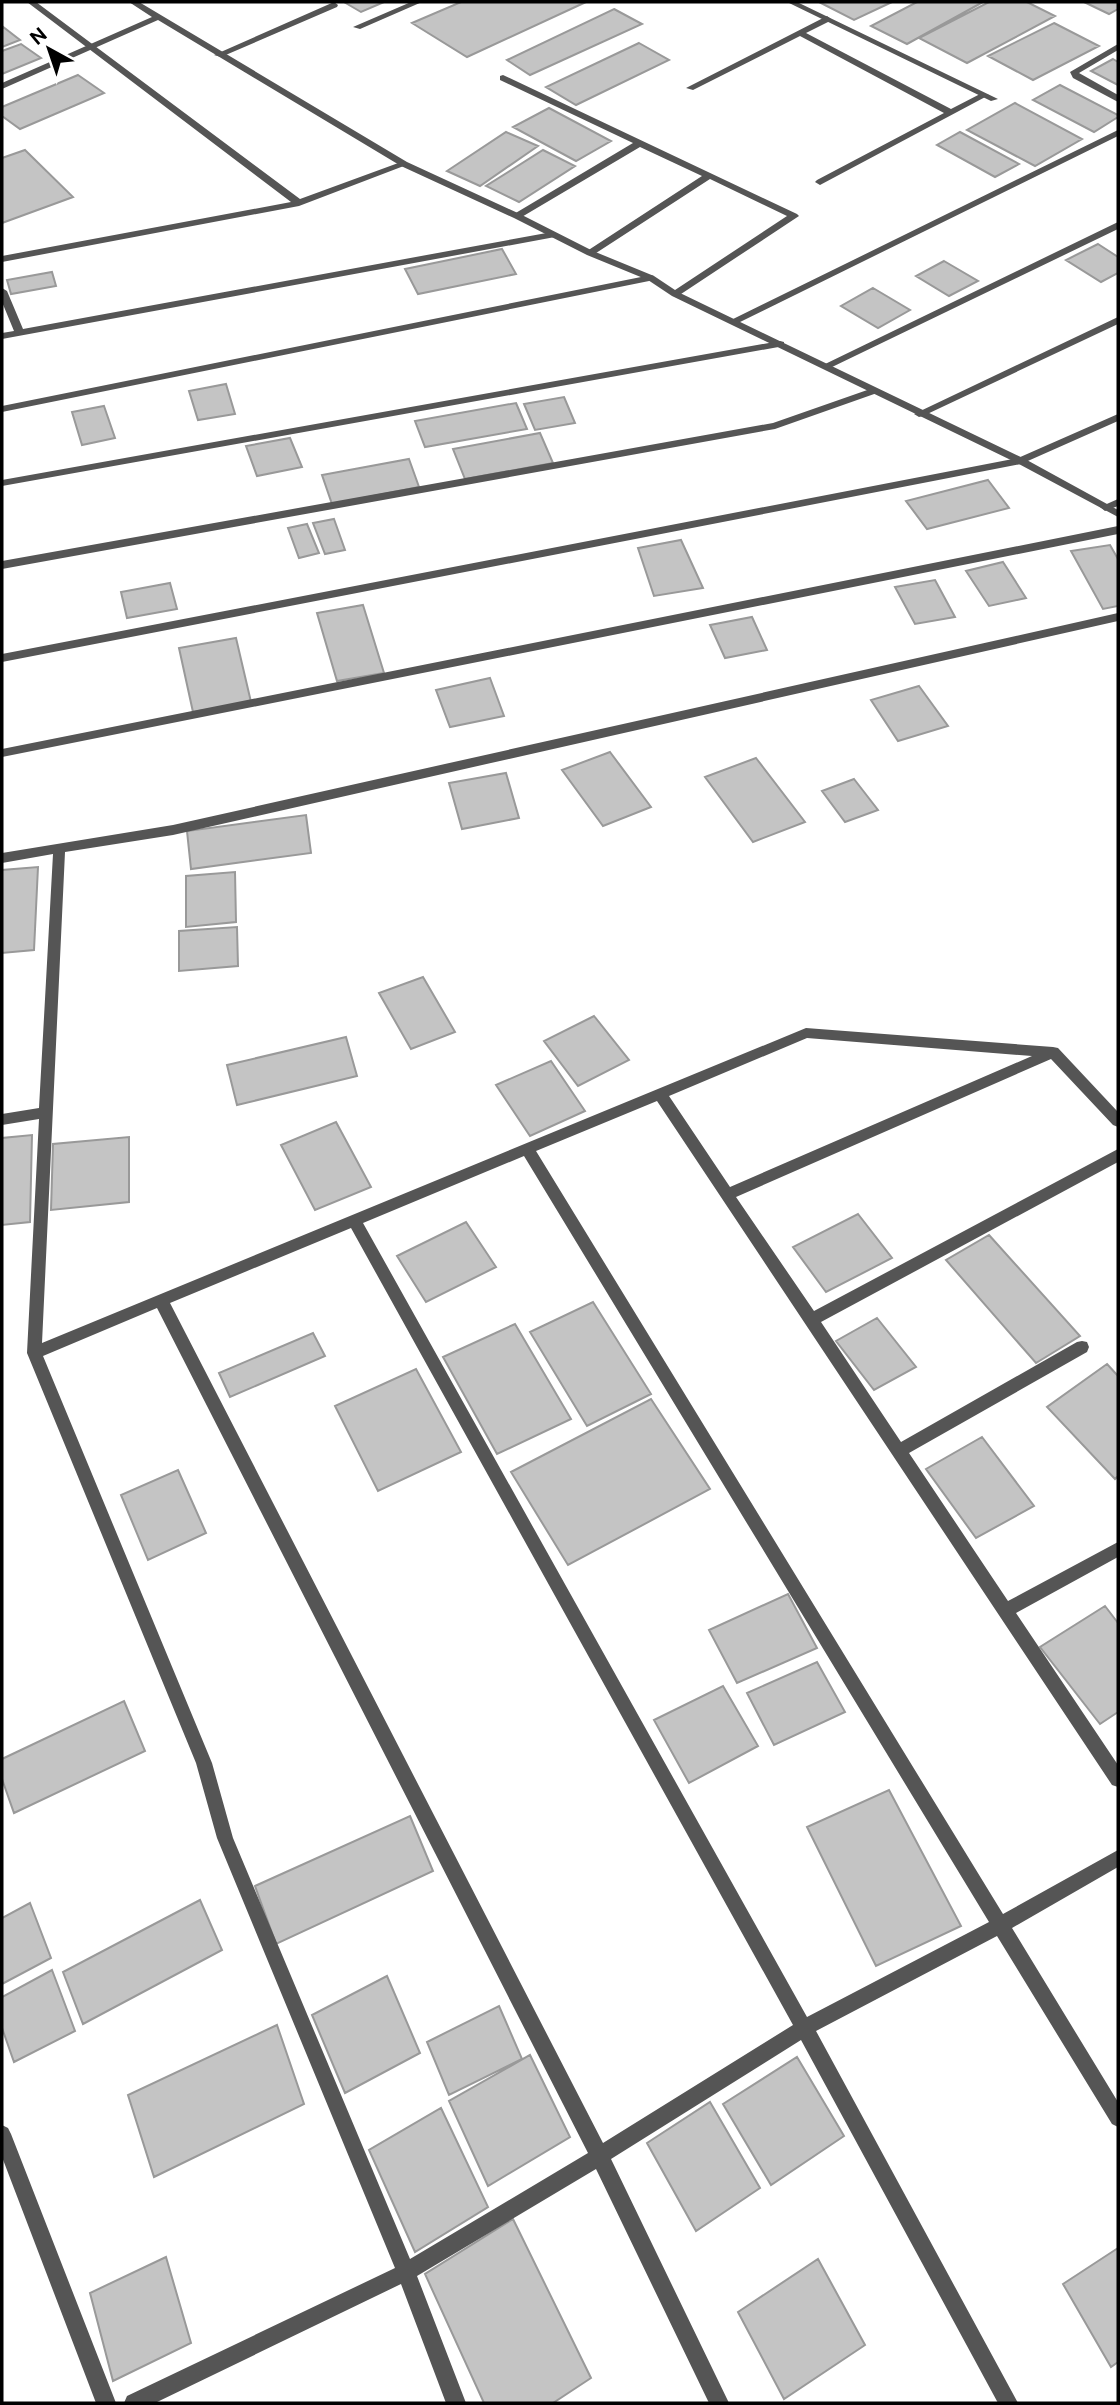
<svg xmlns="http://www.w3.org/2000/svg" width="1120" height="2405" viewBox="0 0 1120 2405" font-family="'Public Sans',sans-serif">
	<rect width="100%" height="100%" fill="#fff"/>
	<!-- building -->
	<path fill="#c4c4c4" stroke="#999" stroke-width="2" d="M344,2H384L361,12Z
		M461,2H586L467,57L412,23Z
		M819,2H892L854,20Z
		M917,2H983L907,44L871,26Z
		M989,2H1027L1055,16L967,63L919,38Z
		M1084,2H1118V9L1109,14Z
		M614,9L642,24L530,75L507,60Z
		M1054,23L1099,46L1033,80L988,56Z
		M2,26L20,40L2,47Z
		M639,43L669,60L576,105L546,87Z
		M21,44L41,58L2,74V51Z
		M1113,59L1118,62V85L1091,71Z
		M78,75L104,93L20,129L2,116V107Z
		M1060,85L1118,115V117L1094,132L1033,100Z
		M1015,103L1082,139L1035,166L967,130Z
		M549,108L611,141L576,161L513,127Z
		M506,132L538,146L480,186L447,171Z
		M960,132L1019,164L995,177L937,145Z
		M25,150L73,197L2,223V158Z
		M543,150L575,166L519,202L486,186Z
		M1098,244L1118,257V273L1101,282L1066,260Z
		M502,249L516,274L418,294L405,269Z
		M944,261L978,281L949,296L916,276Z
		M52,272L56,286L11,294L7,280Z
		M873,288L910,310L878,328L841,306Z
		M226,384L235,414L198,420L189,391Z
		M564,397L575,423L535,430L524,404Z
		M516,403L527,429L425,447L415,421Z
		M104,406L115,438L82,445L72,412Z
		M540,433L553,463L465,479L453,449Z
		M290,438L302,467L257,476L246,446Z
		M409,459L419,487L332,504L322,475Z
		M988,480L1009,508L927,529L906,501Z
		M334,519L345,550L325,554L313,523Z
		M307,524L319,553L299,558L288,528Z
		M681,540L703,588L654,596L638,548Z
		M1110,545L1118,559V606L1103,609L1071,551Z
		M1003,562L1026,598L989,606L966,571Z
		M935,580L955,617L915,624L895,587Z
		M170,583L177,609L127,618L121,592Z
		M363,605L384,673L337,681L317,613Z
		M752,617L767,650L725,658L710,625Z
		M236,638L251,702L193,712L179,648Z
		M490,678L504,716L450,727L436,690Z
		M919,686L948,726L898,741L871,700Z
		M610,752L651,807L603,826L562,770Z
		M756,758L805,822L753,842L705,777Z
		M506,773L519,818L462,829L449,783Z
		M854,779L878,810L845,822L822,791Z
		M306,815L311,853L191,869L187,831Z
		M38,867L34,950L2,953V870Z
		M235,872L236,922L186,927V876Z
		M237,927L238,966L179,971V931Z
		M423,977L455,1032L411,1049L379,993Z
		M594,1016L629,1060L578,1086L544,1041Z
		M346,1037L357,1076L237,1105L227,1065Z
		M551,1061L585,1111L530,1136L496,1085Z
		M336,1122L371,1187L315,1210L281,1145Z
		M32,1135L30,1222L2,1225V1138Z
		M129,1137V1202L51,1210L53,1144Z
		M858,1214L892,1258L826,1292L793,1247Z
		M466,1222L496,1267L426,1302L397,1256Z
		M989,1235L1080,1336L1036,1363L946,1260Z
		M593,1302L651,1394L587,1426L530,1332Z
		M877,1318L916,1367L874,1390L836,1341Z
		M515,1324L571,1419L497,1454L443,1357Z
		M313,1333L325,1356L230,1397L219,1373Z
		M1107,1364L1118,1376V1476L1115,1479L1047,1407Z
		M416,1369L461,1452L378,1491L335,1406Z
		M651,1399L710,1489L568,1565L511,1472Z
		M982,1437L1034,1506L976,1538L926,1469Z
		M178,1470L206,1533L148,1560L121,1495Z
		M788,1594L817,1648L737,1683L709,1630Z
		M1105,1606L1118,1623V1712L1100,1724L1040,1647Z
		M817,1662L845,1712L774,1745L747,1693Z
		M723,1686L758,1746L689,1783L654,1720Z
		M124,1701L145,1751L14,1813L2,1779V1759Z
		M889,1790L961,1926L876,1966L807,1827Z
		M410,1816L433,1871L276,1944L255,1886Z
		M200,1900L222,1950L83,2024L63,1972Z
		M30,1903L51,1958L2,1984V1918Z
		M52,1970L75,2031L14,2062L2,2028V1997Z
		M387,1976L420,2053L345,2093L312,2015Z
		M499,2006L522,2059L449,2095L427,2042Z
		M277,2025L304,2104L154,2177L128,2095Z
		M530,2055L570,2137L488,2186L449,2101Z
		M797,2057L844,2136L771,2185L723,2104Z
		M710,2102L760,2188L696,2231L647,2143Z
		M441,2108L488,2207L415,2252L369,2150Z
		M513,2219L591,2378L553,2403H484L425,2274Z
		M1118,2248V2362L1111,2367L1063,2284Z
		M166,2257L191,2343L113,2381L90,2293Z
		M818,2259L865,2345L784,2399L738,2312Z"/>
	<g fill="none" stroke-linecap="round" stroke-linejoin="round">
		<!-- service -->
		<path fill="#555" fill-rule="evenodd" d="M827,16L831,19L830,21L806,33L951,109L982,93L989,95L820,185L815,182L817,180L944,113L800,36L693,90L686,88Z"/>
		<!-- minor -->
		<path fill="#555" fill-rule="evenodd" d="M27,2H36L300,199L401,162L409,164L299,206L2,262V256L291,202Z
			M334,2L338,5L337,7L221,57L214,55Z
			M411,2H422L360,29L353,27Z
			M787,2H797L998,99L991,101Z
			M1118,44V50L1079,73L1118,95V102L1073,78L1070,72Z
			M503,75L797,214L799,216L678,296H672V292L787,216L710,179L593,255H587V251L702,176L640,147L520,218H514V214L633,143L500,80V76Z
			M1118,130V136L738,323L729,321Z
			M1118,222V229L830,368L826,369L821,366Z
			M552,232L555,233V237L2,339V333L14,331L2,302V288L7,291L23,329Z
			M651,275L654,276V280L2,412V406Z
			M1118,317V324L923,416L919,417L914,414Z
			M780,341L784,342V346L2,486V480Z
			M873,388L877,389V393L775,429L2,569V561L773,423Z
			M1118,414V421L1021,464L2,662V654L1018,458Z
			M1118,499V506L1105,511L1100,507Z
			M1118,526V534L2,757V749Z
			M1118,613V621L173,835L65,852L42,1343L806,1028L1053,1047L1058,1048L1118,1112V1127L1113,1125L1051,1059L736,1197L814,1311L1118,1149V1162L821,1322L901,1442L1077,1342L1082,1341L1087,1342L1089,1347L1087,1352L909,1453L1008,1601L1118,1542V1557L1016,1613L1118,1765V1787L1112,1785L657,1101L536,1151L1003,1914L1118,1850V1867L1012,1928L1118,2102V2127L1112,2124L997,1936L816,2031L1018,2403H998L801,2040L611,2159L729,2403H709L596,2169L417,2276L466,2403H446L401,2284L155,2403H124L127,2396L395,2268L217,1838L196,1763L27,1353L39,1119L2,1125V1114L39,1108L53,854L2,863V853L173,825ZM807,1038L1032,1056L730,1187L669,1096ZM524,1156L989,1922L807,2017L363,1223ZM351,1228L793,2025L603,2143L170,1303ZM157,1308L588,2153L410,2259L233,1838L212,1763L43,1356Z
			M2,2125L8,2128L11,2134L116,2403H96L2,2157Z"/>
		<!-- tertiary -->
		<path fill="#555" fill-rule="evenodd" d="M129,2H139L407,162L520,214L593,251L654,276L678,292L1025,459L1118,510V517L1017,463L672,296L648,280L587,255L514,218L401,166L158,20L2,89V83L152,17Z"/>
	</g>
	<!-- border -->
	<rect width="1120" height="2405" fill="none" stroke="#000000" stroke-width="7"/>
	<!-- north arrow -->
	<g transform="translate(49 49) rotate(320)" stroke="#ffffff" stroke-width="5" paint-order="stroke">
	<path d="M0-5L12 26L0 18L-12 26Z" fill="#000000"/>
	<text y="-10" font-size="19" font-weight="bold" text-anchor="middle" fill="#000000">N</text>
	</g>
</svg>
